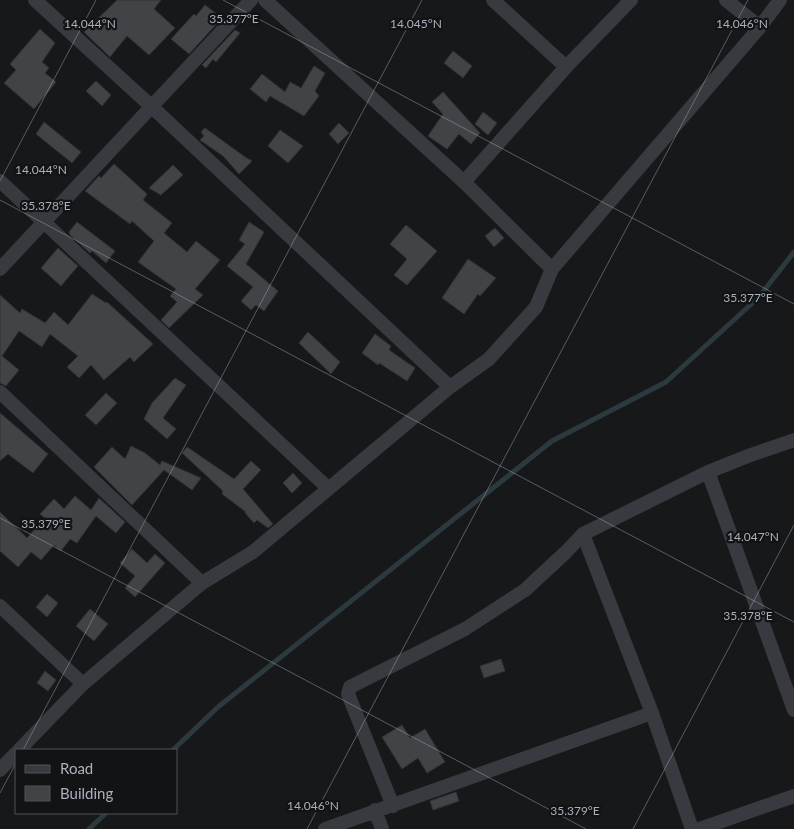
<svg xmlns="http://www.w3.org/2000/svg" width="794" height="829" viewBox="0 0 794 829" font-family="Lato,sans-serif">
	<rect width="100%" height="100%" fill="#17181a"/>
	<g fill="none" stroke-linecap="round" stroke-linejoin="round">
		<!-- stream -->
		<path stroke="#2c393f" stroke-width="5" d="M173,750L218,707L552,441L666,382L759,297L794,252
			M89,829L106,813"/>
	</g>
	<!-- building -->
	<path fill="#414347" stroke="#313236" d="M117,0H161L154,9L175,28L149,55L127,36L110,57L84,32Z
		M205,5L222,18L189,54L171,39L194,14L196,16Z
		M40,29L55,43L42,62L49,68L45,73L56,82L34,109L4,83L16,70L10,64Z
		M235,30L240,33L216,62L213,59L206,68L202,65Z
		M453,51L472,66L463,78L444,63Z
		M314,66L325,73L315,91L319,96L304,116L270,96L266,102L250,89L262,74L285,92L290,82L301,88Z
		M96,81L111,95L102,106L86,91Z
		M443,92L480,133L471,144L459,134L447,149L428,136L443,114L432,102Z
		M483,112L497,123L488,135L475,124Z
		M44,122L81,152L72,163L36,134Z
		M339,123L349,133L338,144L329,134Z
		M205,128L245,157L252,161L239,174L223,156L200,140L204,136L201,132Z
		M280,130L303,146L288,163L268,146Z
		M114,164L147,194L143,200L172,223L164,233L187,252L196,241L220,260L195,289L203,295L169,328L161,320L177,302L170,296L176,289L138,262L154,241L132,221L130,224L85,191L99,176L101,178Z
		M173,165L183,175L161,195L149,188Z
		M77,222L115,251L106,263L92,251L90,253L70,235L69,232Z
		M249,222L264,232L246,264L278,291L264,311L256,305L251,310L241,301L253,287L227,266L245,244L239,240Z
		M406,225L437,251L407,285L394,275L407,259L390,244Z
		M495,228L504,238L494,247L485,236Z
		M58,248L78,266L61,286L41,268Z
		M468,259L496,278L480,296L478,294L464,314L442,298Z
		M92,294L106,303L107,302L153,344L134,362L130,357L104,380L91,365L79,378L67,367L78,356L50,334L42,347L19,331L2,356L19,370L6,386L0,383V295L20,313L22,309L45,323L54,312L68,325Z
		M308,332L340,362L331,374L299,343Z
		M375,334L391,346L389,350L415,368L407,381L379,363L378,365L362,353Z
		M175,378L186,385L163,418L176,429L167,439L144,419L152,403Z
		M106,393L117,403L96,425L85,415Z
		M0,413L48,454L33,473L8,454L0,461Z
		M131,446L145,453L160,465L162,461L201,478L192,490L164,470L132,505L94,467L112,447L125,459Z
		M187,447L234,479L251,461L261,470L243,489L273,524L268,528L257,520L254,523L245,513L246,512L222,494L223,491L182,453Z
		M293,473L302,483L292,493L283,483Z
		M75,496L91,510L99,498L125,522L116,533L96,516L77,543L70,539L61,551L54,545L41,560L31,552L18,567L0,551V512L27,538L45,518L40,514L54,499L64,509Z
		M132,549L147,563L155,554L165,563L135,597L125,588L135,576L120,563Z
		M47,594L58,603L47,617L36,607Z
		M90,609L108,624L94,641L76,626Z
		M501,659L505,671L484,678L480,666Z
		M45,671L56,680L48,691L37,683Z
		M402,725L410,738L425,729L445,762L427,773L418,758L402,769L382,737Z
		M456,792L459,801L433,810L430,801Z"/>
	<g fill="none" stroke-linecap="round" stroke-linejoin="round">
		<!-- street -->
		<path stroke="#383a3f" stroke-width="14" d="M35,0L151,106L450,387
			M265,0L464,182L552,269
			M493,0L566,67
			M726,0L760,27
			M0,181L328,488
			M464,182L566,67L631,0
			M0,269L251,0
			M0,392L202,583
			M708,472L794,710
			M583,534L652,713L692,829
			M0,606L83,684
			M19,750L83,684L202,583L253,552L450,387L489,359L536,307L552,269L760,27L780,0
			M0,770L16,753
			M393,806L348,694L350,687L465,629L525,590L566,552L583,534L708,472L748,456L794,440
			M375,810L382,829
			M325,829L652,713
			M699,829L794,796"/>
	</g>
	<!-- ticks -->
	<path fill="none" stroke="#a9b1bb" stroke-width="1" stroke-opacity="0.45" d="M223,0L794,304M0,181L96,0M0,200L794,622M0,518L586,829M23,750L422,0M0,793L16,763M307,829L748,0M633,829L794,525"/>
	<g font-size="12" text-anchor="middle" fill="#a9b1bb" stroke="#121315" stroke-width="4.5" stroke-linejoin="round" paint-order="stroke">
		<text x="234" y="23">35.377°E</text>
		<text x="90" y="28">14.044°N</text>
		<text x="416" y="28">14.045°N</text>
		<text x="742" y="28">14.046°N</text>
		<text x="41" y="174">14.044°N</text>
		<text x="46" y="210">35.378°E</text>
		<text x="748" y="302">35.377°E</text>
		<text x="46" y="528">35.379°E</text>
		<text x="753" y="541">14.047°N</text>
		<text x="748" y="620">35.378°E</text>
		<text x="313" y="810">14.046°N</text>
		<text x="575" y="815">35.379°E</text>
	</g>
	<!-- legend -->
	<rect x="15" y="749" width="162" height="65" fill="#121315" stroke="#4e5257"/>
	<rect x="25" y="765" width="25" height="8" fill="#383a3f" stroke="#4e5257"/>
	<text x="60" y="774" font-size="15" fill="#a9b1bb">Road</text>
	<rect x="25" y="786" width="25" height="15" fill="#414347" stroke="#4e5257"/>
	<text x="60" y="799" font-size="15" fill="#a9b1bb">Building</text>
</svg>
